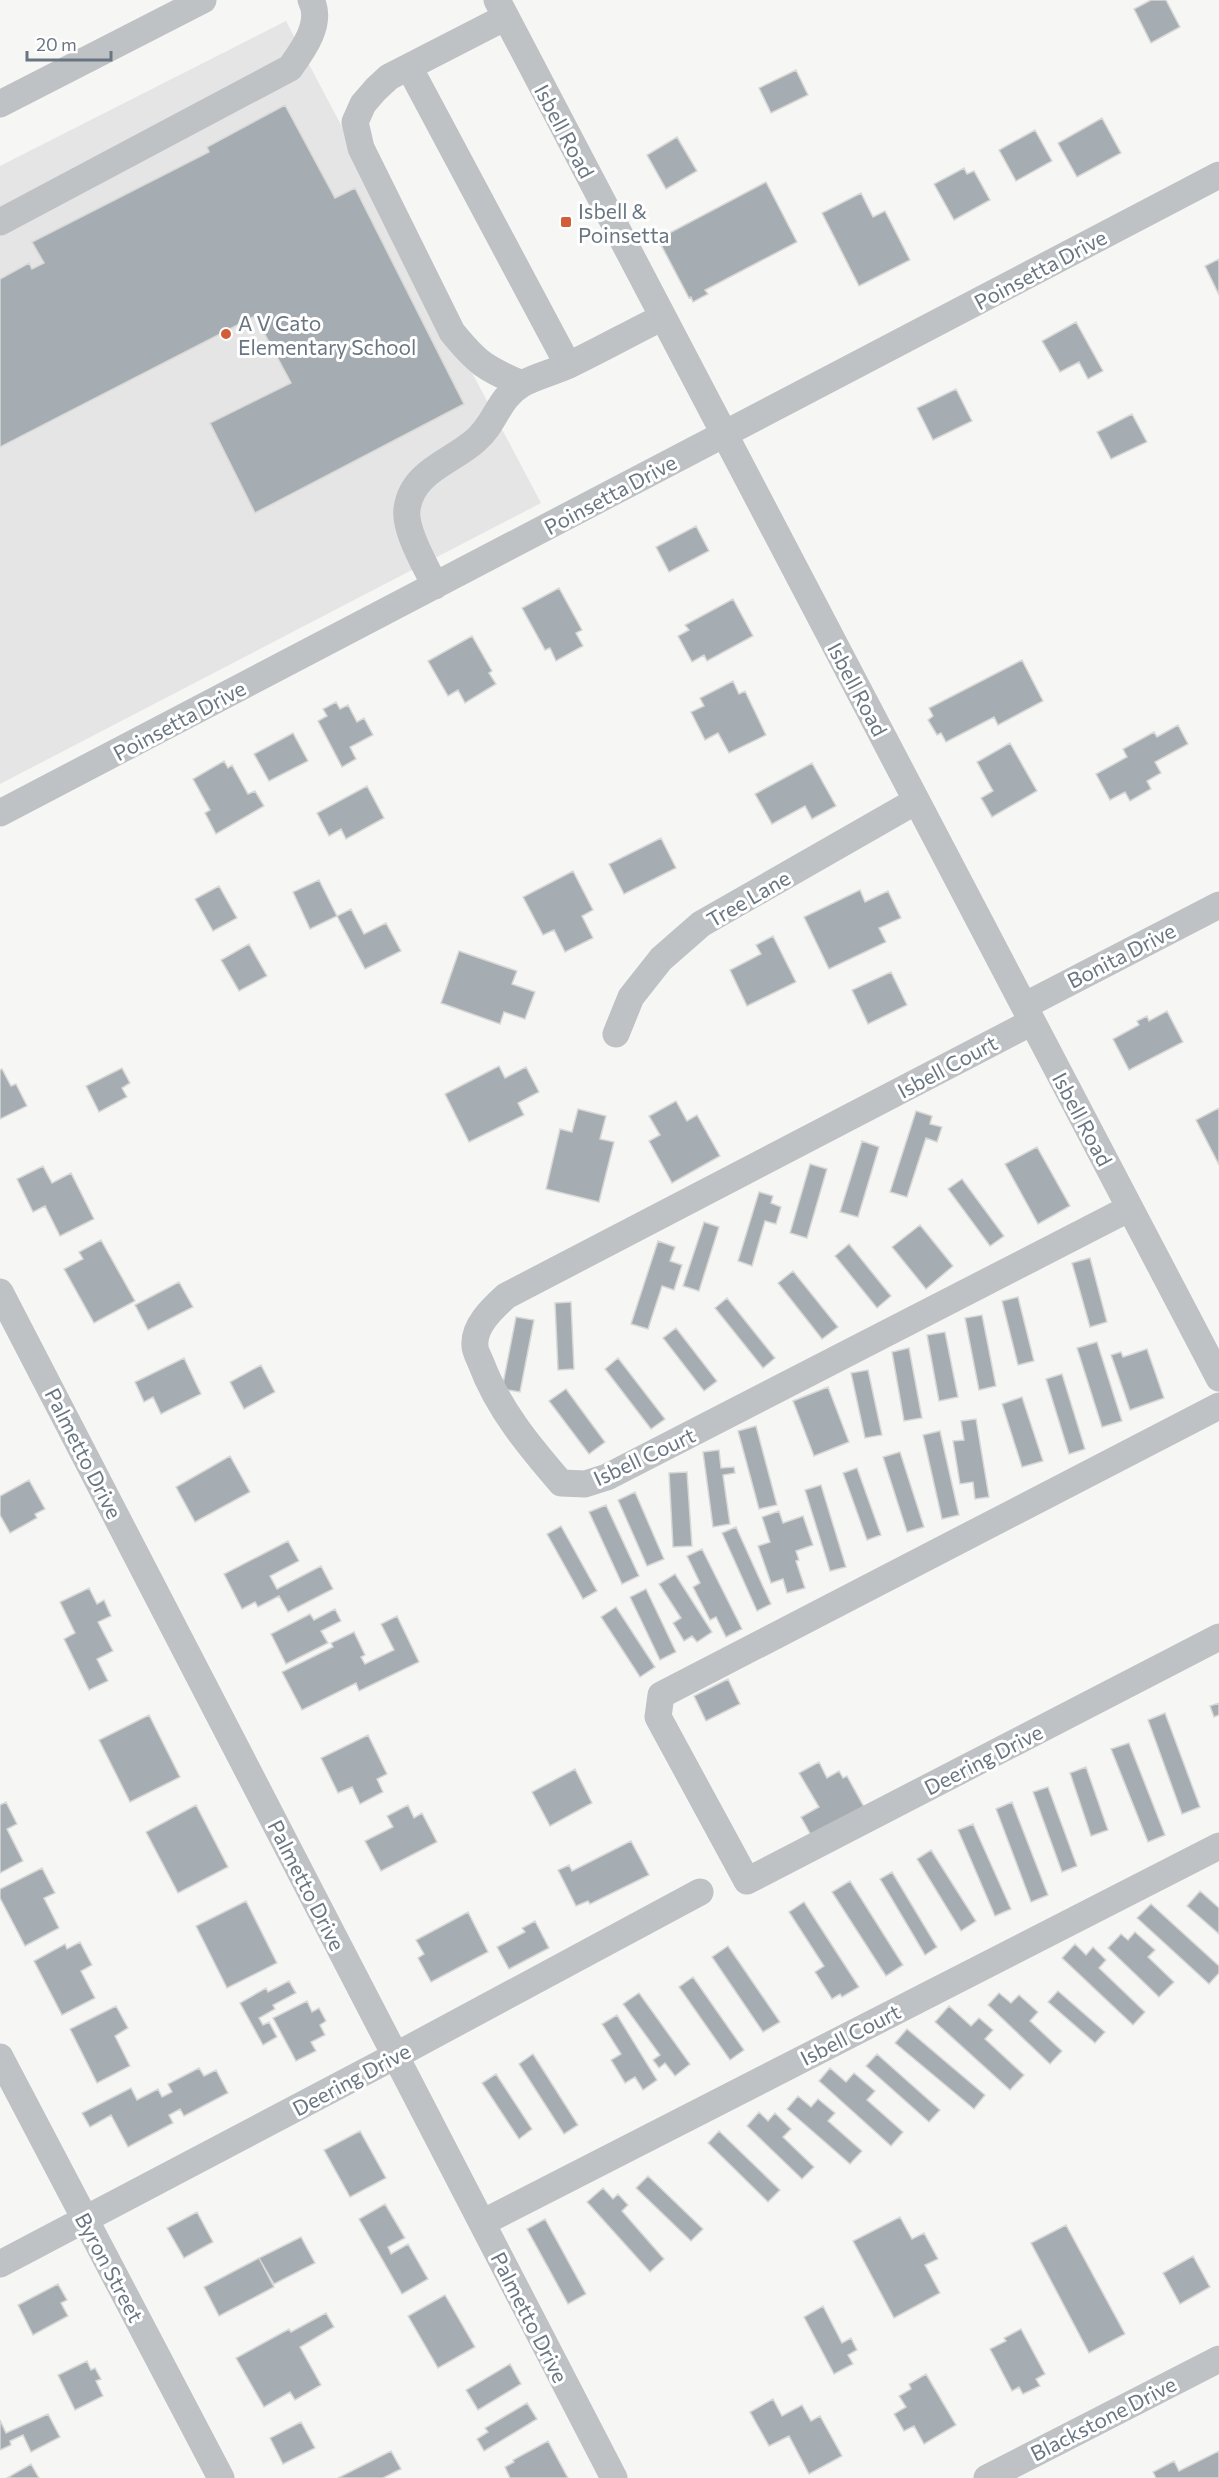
<svg xmlns="http://www.w3.org/2000/svg" width="1219" height="2478" viewBox="0 0 1219 2478" font-family="Commissioner,sans-serif">
	<rect width="100%" height="100%" fill="#f6f6f4"/>
	<!-- built -->
	<path fill="#e4e5e4" d="M286,21L541,503L0,784V166Z"/>
	<!-- building -->
	<path fill="#a6adb2" stroke="#d8d8d6" stroke-width="1.5" d="M1151,0H1166L1180,27L1151,43L1134,9Z
		M796,70L808,95L771,113L759,88Z
		M285,105L335,198L355,188L464,404L255,513L210,423L291,383L255,316L0,447V279L29,263L32,269L44,263L32,242L209,152L207,147Z
		M1102,118L1121,153L1077,177L1058,143Z
		M1035,130L1052,161L1016,181L999,150Z
		M677,137L697,171L666,189L647,155Z
		M964,168L967,174L974,171L990,200L954,220L934,184Z
		M766,182L797,242L705,290L708,294L693,302L691,297L689,298L658,239Z
		M861,193L873,217L885,211L910,260L859,286L822,213Z
		M1219,259V295L1205,266Z
		M1076,322L1103,371L1088,379L1079,362L1060,372L1042,341Z
		M956,389L972,421L933,440L917,408Z
		M1132,414L1147,442L1111,459L1097,432Z
		M696,526L709,551L669,572L656,547Z
		M559,588L582,630L576,633L583,646L556,661L550,648L545,650L522,608Z
		M733,599L753,636L707,661L704,655L692,662L678,636L689,630L685,625Z
		M472,636L492,671L489,673L496,684L465,703L458,690L448,696L428,661Z
		M1022,660L1043,701L998,725L994,717L946,742L941,733L937,735L928,720L933,716L929,708Z
		M733,681L739,694L745,691L766,735L729,753L718,733L705,740L691,712L704,706L700,698Z
		M336,702L340,709L348,705L357,722L364,718L373,735L350,747L356,759L342,767L318,721L327,716L323,709Z
		M1178,725L1188,744L1155,762L1161,773L1147,781L1151,789L1130,801L1125,792L1110,800L1096,774L1127,757L1123,749L1154,732L1157,737Z
		M293,733L308,761L269,781L254,754Z
		M1010,743L1037,791L992,817L981,798L993,791L977,762Z
		M224,761L228,768L232,765L248,794L255,791L264,806L216,834L205,813L210,810L193,779Z
		M812,763L836,806L812,819L805,806L772,824L755,794Z
		M367,786L384,818L346,839L341,829L329,836L317,813Z
		M661,838L676,868L624,894L609,864Z
		M573,871L593,910L582,916L593,938L565,952L554,930L543,935L523,897Z
		M319,880L337,916L310,929L293,892Z
		M219,886L237,918L213,931L195,899Z
		M860,890L865,902L888,891L901,918L879,928L886,942L829,969L804,917Z
		M351,909L364,934L386,923L401,951L365,969L337,916Z
		M773,936L796,982L747,1006L730,970L761,954L756,945Z
		M249,944L267,976L239,991L221,960Z
		M459,951L517,971L512,984L535,992L525,1019L504,1012L500,1024L441,1003Z
		M891,972L907,1005L868,1024L852,990Z
		M1167,1011L1183,1042L1129,1070L1113,1039L1139,1025L1137,1021L1147,1016L1149,1021Z
		M499,1066L505,1078L526,1067L539,1092L518,1103L524,1115L469,1142L445,1094Z
		M122,1068L130,1083L122,1088L127,1097L99,1112L86,1086Z
		M2,1069L11,1086L16,1084L27,1106L0,1119V1070Z
		M676,1101L687,1121L697,1115L720,1156L672,1183L649,1141L660,1135L649,1116Z
		M1219,1108V1165L1196,1120Z
		M578,1109L606,1116L600,1139L614,1142L599,1202L546,1189L560,1129L572,1132Z
		M916,1111L932,1116L930,1124L942,1127L937,1142L926,1138L907,1197L890,1192Z
		M862,1141L879,1147L858,1217L840,1212Z
		M1037,1147L1070,1206L1038,1224L1005,1164Z
		M810,1164L827,1169L807,1238L790,1233Z
		M43,1166L52,1183L71,1173L94,1219L60,1236L45,1206L33,1212L17,1179Z
		M962,1179L1004,1236L990,1246L948,1189Z
		M759,1192L773,1196L771,1203L781,1207L776,1224L765,1221L752,1266L738,1261Z
		M704,1222L719,1227L699,1291L683,1286Z
		M920,1225L953,1266L926,1289L892,1247Z
		M101,1240L135,1301L94,1323L64,1269L83,1259L79,1252Z
		M658,1241L675,1247L670,1261L682,1265L674,1290L662,1286L648,1329L631,1324Z
		M849,1244L891,1296L877,1308L835,1256Z
		M1090,1258L1107,1322L1090,1327L1072,1263Z
		M793,1271L838,1327L822,1339L778,1283Z
		M179,1282L193,1307L148,1330L135,1305Z
		M1018,1297L1034,1361L1018,1365L1002,1301Z
		M727,1298L775,1358L763,1368L715,1308Z
		M571,1302L574,1369L558,1370L555,1303Z
		M982,1315L996,1386L979,1390L965,1318Z
		M516,1317L534,1320L520,1392L502,1389Z
		M676,1328L717,1381L704,1391L663,1338Z
		M945,1332L958,1397L939,1401L927,1335Z
		M1097,1342L1122,1421L1102,1427L1077,1348Z
		M909,1348L922,1418L904,1421L892,1352Z
		M1147,1349L1164,1398L1130,1410L1111,1355L1121,1352L1123,1357Z
		M184,1358L201,1394L161,1414L153,1397L144,1402L135,1382Z
		M618,1358L665,1419L651,1429L605,1369Z
		M261,1365L275,1392L244,1409L230,1382Z
		M868,1370L882,1435L865,1438L851,1373Z
		M1062,1374L1085,1449L1069,1454L1046,1379Z
		M828,1387L849,1442L814,1456L793,1401Z
		M566,1389L605,1442L589,1454L549,1401Z
		M1022,1397L1043,1461L1022,1467L1002,1404Z
		M976,1419L989,1497L975,1499L973,1482L960,1484L953,1441L964,1440L961,1421Z
		M756,1426L777,1505L759,1509L738,1431Z
		M940,1431L959,1515L942,1519L923,1435Z
		M719,1450L721,1468L734,1467L735,1473L723,1475L730,1524L713,1527L703,1452Z
		M900,1452L924,1527L907,1532L883,1457Z
		M230,1456L250,1492L195,1522L176,1487Z
		M857,1468L881,1535L867,1540L843,1473Z
		M687,1472L692,1546L673,1547L669,1473Z
		M29,1480L45,1509L35,1514L37,1518L10,1533L0,1515V1496Z
		M821,1485L846,1567L830,1571L805,1490Z
		M635,1492L664,1559L647,1566L618,1500Z
		M606,1505L639,1576L622,1584L589,1512Z
		M779,1511L783,1523L803,1516L813,1545L796,1551L799,1560L796,1561L805,1588L787,1593L783,1579L771,1583L758,1546L770,1542L762,1517Z
		M561,1526L597,1591L583,1599L547,1534Z
		M736,1527L771,1604L757,1611L722,1533Z
		M288,1541L299,1561L270,1576L277,1589L321,1566L333,1589L288,1612L279,1596L258,1607L255,1602L242,1609L224,1574Z
		M702,1549L742,1629L726,1637L716,1617L710,1620L693,1587L700,1583L687,1556Z
		M675,1574L712,1632L697,1642L692,1636L684,1641L673,1623L681,1618L659,1584Z
		M89,1588L97,1604L104,1600L111,1616L98,1622L113,1651L97,1659L108,1681L89,1690L64,1639L75,1633L60,1602Z
		M646,1589L676,1652L660,1660L630,1597Z
		M616,1607L655,1667L640,1677L601,1617Z
		M335,1609L341,1621L321,1631L328,1643L286,1664L271,1634L310,1614L314,1620Z
		M397,1616L419,1662L359,1691L356,1683L302,1710L282,1672L333,1647L331,1643L354,1632L365,1655L361,1657L365,1664L394,1650L381,1624Z
		M728,1679L740,1704L706,1721L694,1696Z
		M1219,1703V1715L1214,1717L1210,1706Z
		M1165,1713L1200,1807L1182,1814L1148,1720Z
		M149,1715L180,1777L130,1802L99,1740Z
		M368,1735L387,1774L377,1779L383,1792L360,1804L352,1787L338,1793L321,1758Z
		M1129,1743L1165,1835L1148,1842L1111,1749Z
		M819,1762L827,1778L839,1771L843,1778L847,1776L864,1807L812,1837L801,1817L819,1807L799,1773Z
		M1086,1767L1108,1830L1091,1836L1070,1773Z
		M575,1769L592,1803L550,1826L532,1792Z
		M1048,1787L1077,1866L1062,1872L1033,1792Z
		M6,1802L17,1824L7,1829L23,1861L0,1873V1805Z
		M1012,1802L1048,1895L1031,1902L996,1809Z
		M196,1805L228,1867L178,1893L146,1832Z
		M408,1805L414,1818L422,1813L437,1842L381,1871L365,1841L393,1827L387,1816Z
		M973,1824L1011,1909L995,1916L958,1830Z
		M631,1841L649,1875L590,1904L588,1901L576,1906L558,1870L569,1865L572,1871Z
		M931,1850L976,1921L961,1931L917,1859Z
		M42,1868L55,1893L44,1898L59,1928L25,1946L0,1898V1889Z
		M892,1872L937,1947L925,1955L880,1879Z
		M850,1881L903,1965L886,1976L832,1892Z
		M1200,1891L1219,1908V1934L1187,1906Z
		M246,1901L277,1963L227,1988L196,1926Z
		M804,1902L859,1987L842,1997L840,1994L832,1999L815,1972L824,1966L789,1912Z
		M1151,1904L1219,1966V1973L1209,1984L1137,1918Z
		M468,1912L488,1952L431,1982L418,1958L424,1954L416,1940Z
		M535,1921L549,1948L509,1969L497,1947L525,1932L522,1928Z
		M1135,1932L1155,1950L1148,1957L1174,1982L1159,1997L1108,1948L1121,1934L1128,1940Z
		M80,1942L92,1965L81,1971L95,1998L62,2015L34,1961L65,1944L67,1949Z
		M1075,1944L1086,1955L1093,1947L1106,1960L1099,1968L1145,2012L1133,2025L1062,1958Z
		M728,1946L780,2022L763,2032L712,1957Z
		M693,1977L744,2050L730,2060L679,1987Z
		M289,1981L296,1993L273,2005L275,2009L259,2018L263,2025L269,2022L277,2037L263,2045L240,2003L266,1988L268,1992Z
		M1058,1991L1105,2032L1095,2043L1048,2002Z
		M639,1993L690,2064L675,2076L665,2063L659,2068L653,2060L660,2055L623,2004Z
		M999,1993L1011,2003L1019,1995L1038,2012L1030,2021L1062,2051L1050,2064L988,2005Z
		M307,2001L312,2012L319,2008L326,2021L320,2025L325,2035L311,2042L316,2051L296,2061L273,2018Z
		M116,2006L128,2028L115,2036L130,2066L97,2083L70,2029Z
		M949,2006L971,2026L979,2018L993,2030L985,2039L1024,2075L1010,2090L935,2022Z
		M617,2015L657,2080L643,2090L635,2077L625,2083L611,2060L621,2054L602,2024Z
		M907,2029L985,2095L974,2109L895,2043Z
		M533,2054L578,2125L564,2134L519,2064Z
		M877,2054L940,2110L929,2122L866,2066Z
		M199,2068L204,2076L216,2070L228,2093L184,2116L180,2109L169,2115L173,2123L128,2147L111,2115L90,2127L82,2113L131,2088L137,2100L158,2089L162,2097L172,2092L168,2084Z
		M830,2068L846,2082L854,2073L875,2091L867,2100L903,2132L891,2146L819,2081Z
		M496,2074L532,2129L519,2139L482,2083Z
		M798,2096L811,2107L818,2099L835,2113L828,2121L862,2151L850,2164L787,2109Z
		M759,2112L768,2121L775,2113L791,2129L783,2137L814,2167L802,2179L747,2126Z
		M360,2131L386,2178L350,2197L324,2150Z
		M719,2131L780,2190L768,2202L708,2143Z
		M648,2176L703,2229L691,2241L636,2188Z
		M603,2188L613,2199L618,2194L628,2205L622,2211L664,2259L650,2272L587,2202Z
		M385,2204L405,2238L388,2247L391,2254L408,2244L428,2279L402,2294L359,2219Z
		M197,2212L213,2242L184,2258L167,2228Z
		M900,2217L912,2239L924,2233L938,2259L925,2265L940,2293L894,2318L853,2241Z
		M545,2219L586,2294L568,2304L527,2229Z
		M1066,2225L1125,2334L1089,2353L1031,2243Z
		M301,2237L315,2263L274,2284L259,2258Z
		M1193,2256L1210,2287L1180,2304L1163,2273Z
		M259,2258L274,2287L219,2316L204,2287Z
		M58,2284L67,2300L61,2303L68,2316L33,2335L18,2305Z
		M445,2295L475,2347L438,2368L408,2316Z
		M823,2306L842,2343L851,2338L857,2350L848,2355L853,2364L834,2374L804,2317Z
		M326,2313L334,2327L300,2347L321,2385L295,2400L290,2392L264,2407L236,2358L289,2329L291,2332Z
		M1021,2329L1045,2374L1036,2379L1040,2386L1023,2394L1019,2387L1012,2391L990,2349L1006,2341L1004,2338Z
		M87,2361L91,2370L95,2368L101,2379L96,2381L103,2396L75,2410L58,2375Z
		M510,2364L521,2384L478,2410L466,2390Z
		M926,2374L956,2425L924,2444L914,2426L904,2431L894,2414L906,2407L899,2396L911,2389L909,2384Z
		M773,2399L782,2416L802,2405L811,2421L820,2416L842,2456L809,2474L789,2436L769,2446L750,2412Z
		M527,2403L537,2419L484,2451L477,2439L488,2432L485,2428Z
		M48,2414L60,2437L31,2452L23,2435L10,2441L11,2445L0,2450V2420L6,2433Z
		M301,2422L315,2448L283,2464L270,2438Z
		M548,2441L568,2478H510L505,2467L514,2462L513,2460Z
		M391,2451L401,2469L383,2478H338Z
		M1219,2451V2478H1156L1153,2472L1174,2461L1179,2471Z
		M31,2464L39,2478H7Z"/>
	<g fill="none" stroke-linecap="round" stroke-linejoin="round">
		<!-- minor -->
		<path stroke="#bec2c5" stroke-width="27" d="M497,0L1219,1378
			M506,17L389,77L376,89L363,104L355,122L361,148L452,332C477,363 486,369 522,384
			M409,67L568,365
			M0,104L203,0
			M0,222L290,68C303,50 323,23 311,0
			M435,586C426,566 404,530 407,509C412,471 452,462 476,440C496,423 498,398 522,384C536,376 554,372 569,365C600,350 631,333 663,317
			M0,813L1219,175
			M1024,1006L1219,905
			M1032,1022L506,1296C493,1308 473,1326 475,1346C475,1351 479,1358 481,1363C498,1409 530,1447 561,1483L585,1484L607,1477L1130,1208
			M616,1034L631,997L661,959L701,924L916,801
			M0,1292L614,2478
			M1219,1406L661,1695L658,1717L747,1881L1219,1637
			M0,2057L221,2478
			M482,2223L1219,1846
			M0,2264L395,2056L700,1892
			M987,2478L1219,2359"/>
	</g>
	<!-- markers -->
	<g fill="#d15e39" stroke="#fff" stroke-width="2">
		<rect x="560" y="216" width="12" height="12" rx="3"/>
		<circle cx="226" cy="334" r="6"/>
	</g>
	<g text-anchor="middle" dominant-baseline="central" stroke-width="6" stroke-linejoin="round" paint-order="stroke">
		<!-- street labels -->
		<g font-size="21" fill="#697682" stroke="#fff">
			<text transform="translate(565 131) rotate(62)">Isbell Road</text>
			<text transform="translate(1040 269) rotate(-28)">Poinsetta Drive</text>
			<text transform="translate(610 494) rotate(-28)">Poinsetta Drive</text>
			<text transform="translate(858 689) rotate(62)">Isbell Road</text>
			<text transform="translate(179 720) rotate(-28)">Poinsetta Drive</text>
			<text transform="translate(748 898) rotate(-30)">Tree Lane</text>
			<text transform="translate(1121 955) rotate(-27)">Bonita Drive</text>
			<text transform="translate(947 1066) rotate(-28)">Isbell Court</text>
			<text transform="translate(1083 1119) rotate(62)">Isbell Road</text>
			<text transform="translate(84 1453) rotate(63)">Palmetto Drive</text>
			<text transform="translate(644 1456) rotate(-25)">Isbell Court</text>
			<text transform="translate(983 1759) rotate(-27)">Deering Drive</text>
			<text transform="translate(307 1885) rotate(63)">Palmetto Drive</text>
			<text transform="translate(850 2034) rotate(-27)">Isbell Court</text>
			<text transform="translate(351 2079) rotate(-28)">Deering Drive</text>
			<text transform="translate(110 2267) rotate(62)">Byron Street</text>
			<text transform="translate(530 2317) rotate(63)">Palmetto Drive</text>
			<text transform="translate(1103 2418) rotate(-27)">Blackstone Drive</text>
		</g>
		<!-- poi labels -->
		<g font-size="21" fill="#697682" stroke="#fff" text-anchor="start">
			<text x="578" y="210">Isbell &amp;<tspan x="578" dy="24">Poinsetta</tspan></text>
			<text x="238" y="322">A V Cato<tspan x="238" dy="24">Elementary School</tspan></text>
		</g>
	</g>
	<!-- scale -->
	<path d="M27 51v9h84v-9" fill="none" stroke="#697682" stroke-width="3"/>
	<text x="36" y="51" font-size="18" fill="#697682" stroke="#ffffff" stroke-width="4.5" paint-order="stroke">20 m</text>
</svg>
